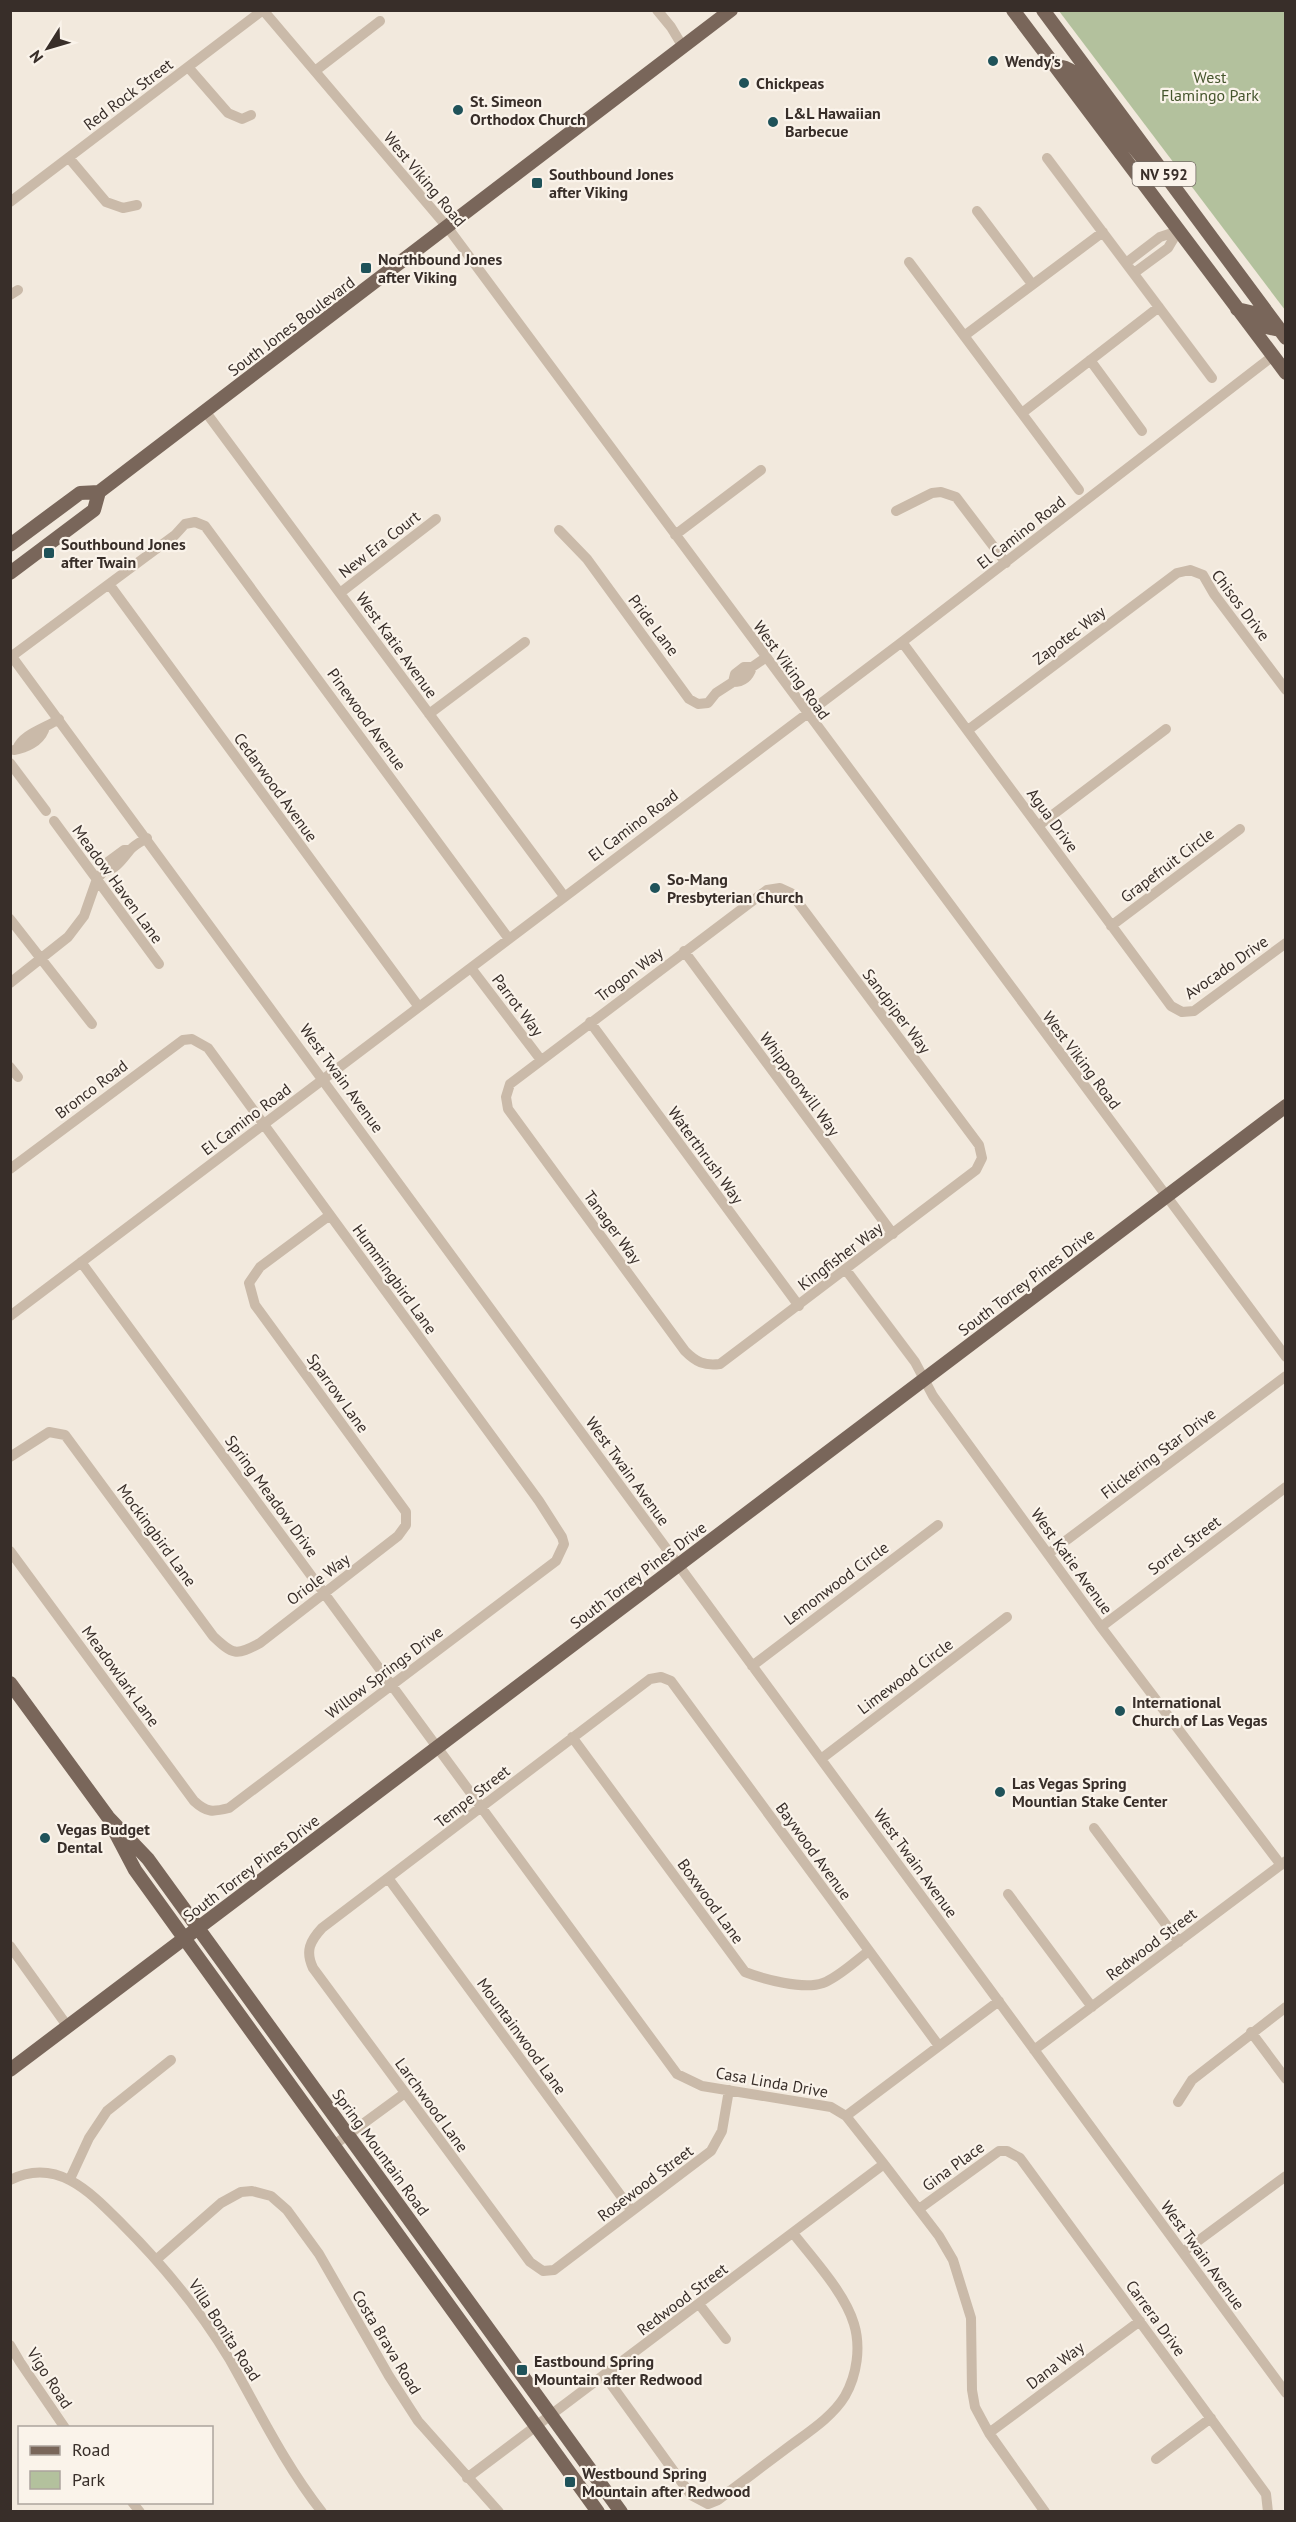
<svg xmlns="http://www.w3.org/2000/svg" width="1296" height="2522" viewBox="0 0 1296 2522" font-family="'PT Sans',sans-serif">
	<rect width="100%" height="100%" fill="#f2e9dd"/>
	<!-- green -->
	<path fill="#b3c19d" d="M1059,11H1285V310Z"/>
	<g fill="none" stroke-linecap="round" stroke-linejoin="round">
		<!-- minor -->
		<path stroke="#cabaa9" stroke-width="10" d="M657,10L671,27L683,47
			M188,67L228,113L242,119L251,115
			M315,71L380,21
			M69,158L106,202L123,208L137,205
			M1047,158L1212,378
			M10,202L263,10L448,228L1286,1357
			M977,211L1032,284
			M909,262L1079,490
			M1126,263L1160,237L1178,231
			M1134,273L1168,248L1178,231
			M10,295L18,290
			M964,336L1103,232
			M1090,360L1142,431
			M205,411L564,896
			M1022,413L1159,307
			M896,511L932,493L941,492L956,497L1006,563
			M559,530L587,559L689,699L698,704L708,703L716,693L733,682L735,674L744,667H752L765,658
			M675,535L761,470
			M109,584L419,1007
			M340,593L436,519
			M902,642L1171,1006L1182,1012L1194,1011L1286,943
			M10,654L1286,2393
			M12,656L175,535L185,524L195,522L205,526L509,939
			M733,682C743,682 749,677 752,667
			M429,714L525,642
			M968,730L1177,573L1190,570L1203,575L1214,594L1286,690
			M17,749C22,734 46,728 59,719
			M14,750C26,748 39,742 44,730
			M10,763L46,811
			M54,821L159,964
			M1038,826L1166,729
			M104,871C116,870 123,858 130,850C134,845 142,841 147,838
			M780,888L791,893L979,1145L982,1158L976,1170L720,1364C704,1366 696,1362 685,1351L508,1109L506,1097L510,1084L767,890Z
			M10,919L92,1024
			M1111,926L1240,829
			M684,951L893,1234
			M471,968L541,1060
			M10,983L68,937L84,916L97,879L104,871L105,864L124,850H130
			M590,1022L799,1306
			M10,1067L18,1077
			M10,1169L183,1040L192,1039L208,1048L539,1501L562,1537L564,1544L556,1561L229,1808C213,1812 207,1813 194,1801L10,1551
			M81,1262L677,2074L702,2086L831,2107L846,2116L884,2164L939,2236L953,2260L971,2318L972,2390L975,2407L989,2433L1045,2512
			M846,1270L915,1362L933,1396L1101,1627L1281,1865
			M10,1316L902,642L1273,356
			M10,1457L49,1432L65,1435L213,1636C233,1655 236,1656 260,1643L398,1536L406,1525V1512L255,1305L249,1283L260,1267L330,1215
			M1048,1554L1286,1376
			M1101,1627L1286,1487
			M752,1666L938,1525
			M572,1737L745,1972C763,1979 803,1990 823,1983C839,1977 855,1961 869,1951
			M821,1759L1007,1617
			M1094,1828L1179,1942
			M388,1878L632,2211
			M1008,1894L1092,2007
			M10,1946L68,2027
			M1251,2032L1286,2079
			M1034,2050L1286,1861
			M729,2090L722,2131L711,2151L554,2270L543,2271L530,2262L313,1968C305,1951 310,1941 322,1928L650,1679L661,1677L671,1681L939,2046
			M1178,2102L1192,2080L1286,2007
			M846,2116L999,2001
			M334,2145L405,2093
			M70,2179L89,2138L107,2111L171,2060
			M10,2180C58,2156 92,2194 123,2225C164,2266 200,2310 230,2360C259,2411 285,2465 322,2512
			M919,2209L999,2151H1007L1020,2158L1266,2494L1268,2512
			M1183,2252L1286,2176
			M157,2259L221,2203L241,2192L252,2191L271,2196L287,2210L319,2254L389,2376L418,2421L499,2512
			M699,2304L726,2339
			M10,2345L20,2362L65,2428
			M605,2376L691,2495L708,2504L718,2500C742,2482 767,2463 791,2445C810,2431 833,2416 845,2396C857,2375 861,2347 854,2324C845,2293 813,2259 793,2233
			M989,2433L1140,2321
			M1156,2459L1211,2418
			M467,2478L884,2164
			M132,2502L140,2512"/>
		<!-- major -->
		<path stroke="#79665a" stroke-width="14" d="M1013,10L1286,373
			M1043,10L1286,338
			M1055,66C1082,67 1083,93 1102,105L1110,103
			M1087,108L1107,114L1149,166
			M1237,309L1254,313L1266,327L1280,330
			M10,545L80,493L99,492L731,10
			M10,573L94,510L99,492
			M10,1683L108,1817L148,1859L621,2512
			M114,1830L135,1870L598,2512
			M10,2070L1286,1106"/>
	</g>
	<!-- markers -->
	<g fill="#1f5259" stroke="#faf3ea" stroke-width="2">
		<circle cx="993" cy="61" r="6"/>
		<circle cx="744" cy="83" r="6"/>
		<circle cx="458" cy="110" r="6"/>
		<circle cx="773" cy="122" r="6"/>
		<rect x="531" y="177" width="12" height="12" rx="3"/>
		<rect x="360" y="262" width="12" height="12" rx="3"/>
		<rect x="43" y="547" width="12" height="12" rx="3"/>
		<circle cx="655" cy="888" r="6"/>
		<circle cx="1120" cy="1711" r="6"/>
		<circle cx="1000" cy="1792" r="6"/>
		<circle cx="45" cy="1838" r="6"/>
		<rect x="516" y="2364" width="12" height="12" rx="3"/>
		<rect x="564" y="2476" width="12" height="12" rx="3"/>
	</g>
	<g text-anchor="middle" dominant-baseline="central" stroke-width="4.5" stroke-linejoin="round" paint-order="stroke">
		<!-- shield labels -->
		<rect fill="#faf3ea" stroke="#726963" stroke-width="1.5" x="1132.5" y="162" width="63" height="24" rx="4.5"/>
		<g font-size="15" font-weight="bold" fill="#382e29">
			<text x="1164" y="174">NV 592</text>
		</g>
		<!-- poi labels -->
		<g font-size="16" font-weight="bold" fill="#382e29" stroke="#faf3ea" text-anchor="start">
			<text x="1005" y="61">Wendy's</text>
			<text x="756" y="83">Chickpeas</text>
			<text x="470" y="101">St. Simeon<tspan x="470" dy="18">Orthodox Church</tspan></text>
			<text x="785" y="113">L&amp;L Hawaiian<tspan x="785" dy="18">Barbecue</tspan></text>
			<text x="549" y="174">Southbound Jones<tspan x="549" dy="18">after Viking</tspan></text>
			<text x="378" y="259">Northbound Jones<tspan x="378" dy="18">after Viking</tspan></text>
			<text x="61" y="544">Southbound Jones<tspan x="61" dy="18">after Twain</tspan></text>
			<text x="667" y="879">So-Mang<tspan x="667" dy="18">Presbyterian Church</tspan></text>
			<text x="1132" y="1702">International<tspan x="1132" dy="18">Church of Las Vegas</tspan></text>
			<text x="1012" y="1783">Las Vegas Spring<tspan x="1012" dy="18">Mountian Stake Center</tspan></text>
			<text x="57" y="1829">Vegas Budget<tspan x="57" dy="18">Dental</tspan></text>
			<text x="534" y="2361">Eastbound Spring<tspan x="534" dy="18">Mountain after Redwood</tspan></text>
			<text x="582" y="2473">Westbound Spring<tspan x="582" dy="18">Mountain after Redwood</tspan></text>
		</g>
		<!-- park labels -->
		<g font-size="16" fill="#45552d" stroke="#faf3ea">
			<text x="1210" y="77">West<tspan x="1210" dy="18">Flamingo Park</tspan></text>
		</g>
		<!-- street labels -->
		<g font-size="16" fill="#382e29" stroke="#faf3ea">
			<text transform="translate(128 94) rotate(-37)">Red Rock Street</text>
			<text transform="translate(425 179) rotate(50)">West Viking Road</text>
			<text transform="translate(291 326) rotate(-37)">South Jones Boulevard</text>
			<text transform="translate(1021 532) rotate(-38)">El Camino Road</text>
			<text transform="translate(379 544) rotate(-38)">New Era Court</text>
			<text transform="translate(1241 605) rotate(53)">Chisos Drive</text>
			<text transform="translate(654 625) rotate(53)">Pride Lane</text>
			<text transform="translate(1069 635) rotate(-37)">Zapotec Way</text>
			<text transform="translate(397 645) rotate(54)">West Katie Avenue</text>
			<text transform="translate(792 670) rotate(54)">West Viking Road</text>
			<text transform="translate(367 719) rotate(54)">Pinewood Avenue</text>
			<text transform="translate(276 787) rotate(54)">Cedarwood Avenue</text>
			<text transform="translate(1053 820) rotate(54)">Agua Drive</text>
			<text transform="translate(633 825) rotate(-37)">El Camino Road</text>
			<text transform="translate(1167 865) rotate(-37)">Grapefruit Circle</text>
			<text transform="translate(118 884) rotate(54)">Meadow Haven Lane</text>
			<text transform="translate(1226 967) rotate(-35)">Avocado Drive</text>
			<text transform="translate(629 974) rotate(-37)">Trogon Way</text>
			<text transform="translate(518 1005) rotate(53)">Parrot Way</text>
			<text transform="translate(897 1011) rotate(53)">Sandpiper Way</text>
			<text transform="translate(1082 1060) rotate(53)">West Viking Road</text>
			<text transform="translate(342 1078) rotate(54)">West Twain Avenue</text>
			<text transform="translate(800 1084) rotate(54)">Whippoorwill Way</text>
			<text transform="translate(91 1089) rotate(-37)">Bronco Road</text>
			<text transform="translate(246 1119) rotate(-37)">El Camino Road</text>
			<text transform="translate(706 1155) rotate(54)">Waterthrush Way</text>
			<text transform="translate(613 1227) rotate(54)">Tanager Way</text>
			<text transform="translate(840 1256) rotate(-37)">Kingfisher Way</text>
			<text transform="translate(395 1279) rotate(54)">Hummingbird Lane</text>
			<text transform="translate(1026 1282) rotate(-37)">South Torrey Pines Drive</text>
			<text transform="translate(338 1393) rotate(54)">Sparrow Lane</text>
			<text transform="translate(1158 1453) rotate(-37)">Flickering Star Drive</text>
			<text transform="translate(628 1471) rotate(54)">West Twain Avenue</text>
			<text transform="translate(272 1496) rotate(54)">Spring Meadow Drive</text>
			<text transform="translate(157 1535) rotate(54)">Mockingbird Lane</text>
			<text transform="translate(1184 1545) rotate(-37)">Sorrel Street</text>
			<text transform="translate(1072 1561) rotate(54)">West Katie Avenue</text>
			<text transform="translate(638 1575) rotate(-37)">South Torrey Pines Drive</text>
			<text transform="translate(318 1579) rotate(-37)">Oriole Way</text>
			<text transform="translate(836 1583) rotate(-37)">Lemonwood Circle</text>
			<text transform="translate(384 1672) rotate(-37)">Willow Springs Drive</text>
			<text transform="translate(121 1676) rotate(54)">Meadowlark Lane</text>
			<text transform="translate(905 1676) rotate(-37)">Limewood Circle</text>
			<text transform="translate(472 1796) rotate(-38)">Tempe Street</text>
			<text transform="translate(814 1851) rotate(54)">Baywood Avenue</text>
			<text transform="translate(916 1863) rotate(54)">West Twain Avenue</text>
			<text transform="translate(251 1868) rotate(-37)">South Torrey Pines Drive</text>
			<text transform="translate(711 1901) rotate(54)">Boxwood Lane</text>
			<text transform="translate(1151 1944) rotate(-37)">Redwood Street</text>
			<text transform="translate(522 2036) rotate(54)">Mountainwood Lane</text>
			<text transform="translate(772 2082) rotate(10)">Casa Linda Drive</text>
			<text transform="translate(432 2105) rotate(54)">Larchwood Lane</text>
			<text transform="translate(381 2152) rotate(54)">Spring Mountain Road</text>
			<text transform="translate(953 2166) rotate(-36)">Gina Place</text>
			<text transform="translate(645 2183) rotate(-37)">Rosewood Street</text>
			<text transform="translate(1203 2255) rotate(54)">West Twain Avenue</text>
			<text transform="translate(682 2299) rotate(-37)">Redwood Street</text>
			<text transform="translate(1156 2318) rotate(54)">Carrera Drive</text>
			<text transform="translate(225 2330) rotate(57)">Villa Bonita Road</text>
			<text transform="translate(387 2342) rotate(59)">Costa Brava Road</text>
			<text transform="translate(1055 2365) rotate(-37)">Dana Way</text>
			<text transform="translate(50 2378) rotate(57)">Vigo Road</text>
		</g>
	</g>
	<!-- border -->
	<rect width="1296" height="2522" fill="none" stroke="#382e29" stroke-width="24"/>
	<!-- legend -->
	<rect x="18" y="2426" width="195" height="78" fill="#faf3ea" stroke="#aca49d" stroke-width="1.5"/>
	<rect x="30" y="2446" width="30" height="9" fill="#79665a" stroke="#aca49d" stroke-width="1.5"/>
	<text x="72" y="2456" font-size="18" fill="#382e29">Road</text>
	<rect x="30" y="2471" width="30" height="18" fill="#b3c19d" stroke="#aca49d" stroke-width="1.5"/>
	<text x="72" y="2486" font-size="18" fill="#382e29">Park</text>
	<!-- north arrow -->
	<g transform="translate(48 48) rotate(233)" stroke="#faf3ea" stroke-width="4.5" paint-order="stroke">
	<path d="M0-4.5L10 22L0 15L-10 22Z" fill="#382e29"/>
	<text y="-9" font-size="16" font-weight="bold" text-anchor="middle" fill="#382e29">N</text>
	</g>
</svg>
